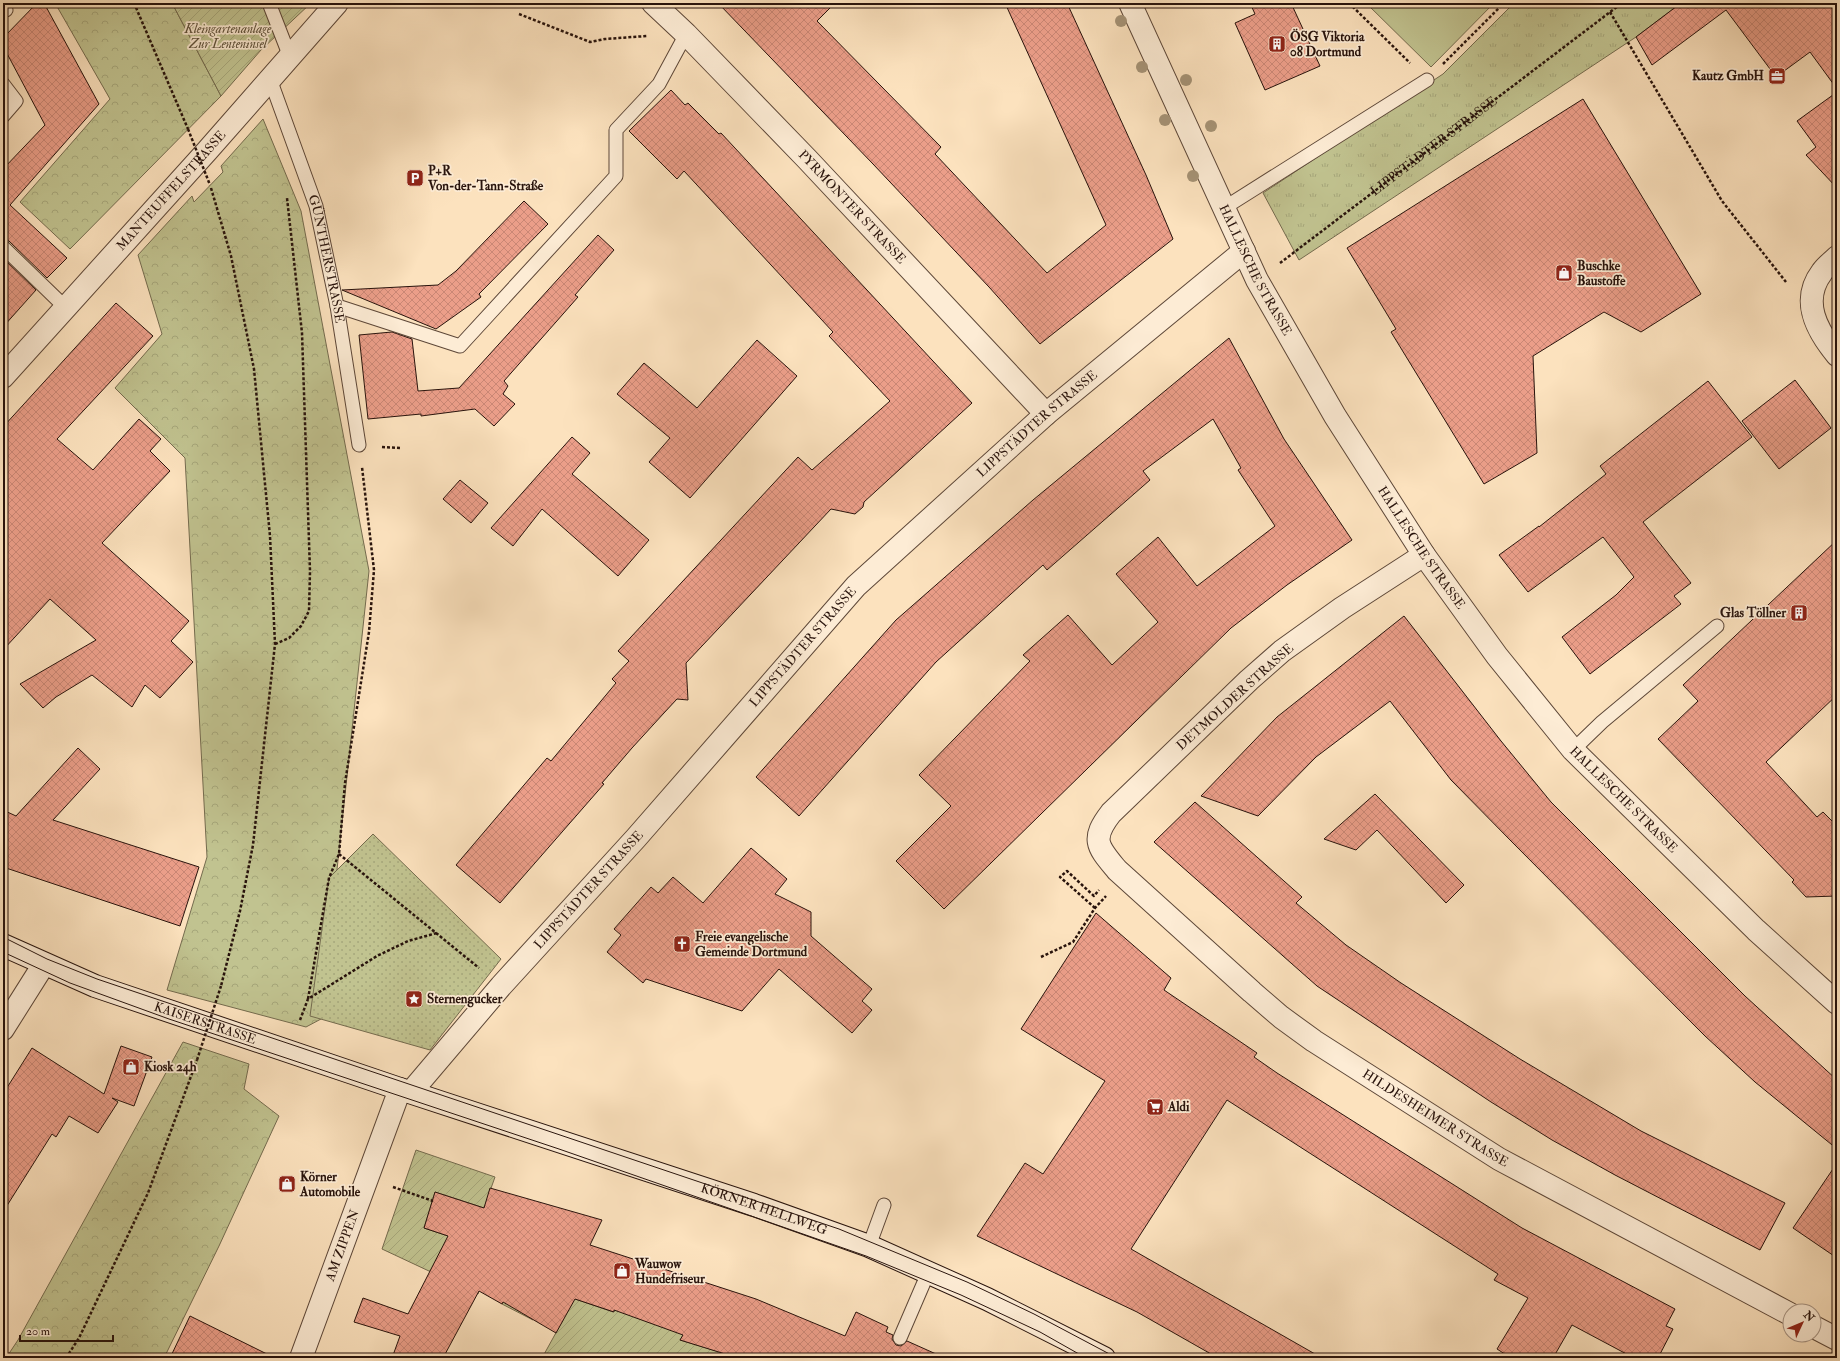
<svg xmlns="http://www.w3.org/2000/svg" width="1840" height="1361" viewBox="0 0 1840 1361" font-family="'IM FELL Double Pica',serif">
	<defs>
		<pattern id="grass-tufts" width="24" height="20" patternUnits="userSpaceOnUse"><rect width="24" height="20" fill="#c1c390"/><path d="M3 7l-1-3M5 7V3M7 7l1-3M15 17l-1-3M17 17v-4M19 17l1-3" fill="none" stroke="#a6a77b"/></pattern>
		<pattern id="forest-crowns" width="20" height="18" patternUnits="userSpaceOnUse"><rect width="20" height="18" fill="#c1c390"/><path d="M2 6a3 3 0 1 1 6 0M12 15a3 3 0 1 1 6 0" fill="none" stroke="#a6a77b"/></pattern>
		<pattern id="park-dots" width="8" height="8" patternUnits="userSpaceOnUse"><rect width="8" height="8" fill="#c1c390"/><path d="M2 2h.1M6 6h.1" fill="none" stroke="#a6a77b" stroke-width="1.8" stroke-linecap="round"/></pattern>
		<pattern id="garden-furrows" width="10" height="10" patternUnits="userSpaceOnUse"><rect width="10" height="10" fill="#c1c390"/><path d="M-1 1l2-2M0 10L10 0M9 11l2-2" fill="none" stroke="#a6a77b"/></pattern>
		<pattern id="building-cross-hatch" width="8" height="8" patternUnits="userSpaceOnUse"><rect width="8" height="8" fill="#eb9e89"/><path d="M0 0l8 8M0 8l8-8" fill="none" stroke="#ca8775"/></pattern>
	</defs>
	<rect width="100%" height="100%" fill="#fce2be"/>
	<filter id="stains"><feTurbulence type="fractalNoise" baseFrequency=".005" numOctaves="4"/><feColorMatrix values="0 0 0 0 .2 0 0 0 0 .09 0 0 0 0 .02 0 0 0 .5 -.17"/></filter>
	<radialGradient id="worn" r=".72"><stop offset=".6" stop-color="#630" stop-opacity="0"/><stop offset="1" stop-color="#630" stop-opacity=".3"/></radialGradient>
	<!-- grass -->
	<path fill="url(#grass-tufts)" stroke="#746b4e" d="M1514,3H1681L1636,37L1299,260L1263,193L1443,74Z"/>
	<!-- forest -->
	<path fill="url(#forest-crowns)" stroke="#746b4e" d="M55,3H172L221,96L70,249L20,202L110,99Z
		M263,119L301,211L369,571L321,1019L306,1027L167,990L207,857L185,458L115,388L162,334L138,255L192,196L194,202L223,172L221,166Z
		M183,1042L249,1064L244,1089L279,1116L219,1246L164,1358H6L18,1340Z"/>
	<!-- park -->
	<path fill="url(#park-dots)" stroke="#746b4e" d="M373,834L501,959L430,1050L310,1016L329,878Z"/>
	<!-- garden -->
	<path fill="url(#garden-furrows)" stroke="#746b4e" d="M172,3H311L261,50L221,96Z
		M416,1150L495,1177L484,1208L435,1192L424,1228L472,1244L479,1291L478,1294L382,1249Z
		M514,1255L575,1299L613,1312L614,1310L694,1319L680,1340L723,1353L720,1358H542L563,1320L540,1308L533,1320L502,1304Z"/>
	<!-- pitch -->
	<path fill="#c1c390" stroke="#746b4e" d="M1366,3H1494L1431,67Z"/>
	<!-- building -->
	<path fill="url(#building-cross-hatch)" stroke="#28130c" d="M37,3H44L99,104L10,205L67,258L47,278L9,241L3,239V169L45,125L3,46V38Z
		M718,3H835L817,21L941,147L935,154L1047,273L1106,225L1005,3H1067L1146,175L1173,239L1040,344L989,287L873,164Z
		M1250,3H1291L1320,66L1265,90L1235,23L1255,14Z
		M1681,3H1837V89L1810,52L1776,77L1726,10L1652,65L1636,37Z
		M671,90L685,105L688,103L719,134L721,133L972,403L864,502L863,507L855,514L831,509L686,663L688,700L677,699L664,713L632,748L602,783L604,784L500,903L456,865L547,758L551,761L616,683L612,679L629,661L618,651L798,457L812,470L890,401L829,336L833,332L684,171L677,179L629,131Z
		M1837,92V188L1806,155L1816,147L1797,121Z
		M1583,99L1701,294L1641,332L1604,312L1533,356L1537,453L1484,484L1391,332L1396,329L1347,248Z
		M524,201L548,224L479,294L481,297L436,329L342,290L438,285L456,271Z
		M598,235L614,250L575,295L578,297L504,381L508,386L503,394L515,404L494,426L475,409L421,416V414L368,419L359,335L392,332L412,339L418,391L459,388Z
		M3,258L36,290L3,327Z
		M116,303L153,336L57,439L93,470L139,419L161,439L150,451L170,471L102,543L189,621L171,641L193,662L160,698L145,685L132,707L92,675L56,697L43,708L20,684L96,640L50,599L3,650V427Z
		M1229,338L1284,439L1352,540L1287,585L1231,628L944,909L896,861L951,806L919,775L1030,661L1023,655L1068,615L1112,665L1158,622L1116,574L1158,537L1197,586L1275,526L1238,470L1241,468L1213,419L1143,471L1150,480L1047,570L1043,565L936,662L799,816L756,777L896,620L1033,500Z
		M757,340L797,376L690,498L649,462L670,438L617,394L644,363L697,408Z
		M1795,380L1831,428L1779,469L1742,421Z
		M1708,381L1752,437L1643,522L1691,583L1674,596L1681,604L1590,674L1562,637L1616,595L1634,577L1603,537L1528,592L1499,555L1539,526V527L1606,474L1600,466Z
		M572,437L590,453L572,474L649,540L618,576L542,509L513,546L491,528Z
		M460,480L488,503L471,523L443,499Z
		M1837,540V695L1766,762L1817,817L1823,812L1837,826V896L1806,897L1792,882L1794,880L1658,739L1698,701L1683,685Z
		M1404,616L1501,741L1551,802L1745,996L1837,1080V1149L1755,1082L1705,1036L1511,841L1451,780L1390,701L1316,757L1258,816L1201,796L1277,717Z
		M78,748L100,769L53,820L199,867L180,926L3,867V810L16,816Z
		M1375,794L1464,885L1446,903L1377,830L1356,850L1324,839Z
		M1195,802L1302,897L1296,903L1346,945L1401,983L1520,1059L1641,1131L1785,1203L1760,1250L1615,1175L1552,1140L1491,1102L1317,986L1154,842Z
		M751,848L787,879L775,894L811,912V936L872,989L862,1001L872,1010L852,1033L779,969L742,1011L646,979L643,983L607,952L621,935L614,929L651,887L658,893L673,877L703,903Z
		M1096,913L1171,978L1164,990L1257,1053L1254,1057L1277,1073L1522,1228L1675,1309L1666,1326L1673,1329L1658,1358H1634L1572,1325L1553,1358H1511L1497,1349L1528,1298L1494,1280L1498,1274L1227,1100L1131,1249L1322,1358H1218L1137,1312L977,1236L1025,1163L1043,1174L1105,1081L1021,1029Z
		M121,1046L152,1057L134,1106L112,1098L118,1102L98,1133L69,1116L56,1137L52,1134L3,1212V1094L32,1048L104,1094Z
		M1837,1163V1258L1793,1228Z
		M490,1188L602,1220L590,1245L756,1299L845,1336L856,1312L888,1327L886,1332L893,1335L892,1339L896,1345L901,1346L907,1341L945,1358H738L680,1340L683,1335L614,1310V1312L575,1299L556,1333L503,1302L502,1304L479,1291L443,1358H392L400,1336L354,1322L363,1298L408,1314L448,1236L424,1228L435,1192L484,1208Z
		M190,1316L275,1358H170Z"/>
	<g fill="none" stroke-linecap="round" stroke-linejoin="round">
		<defs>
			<g id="service">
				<path d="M269,3L290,57"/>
				<path d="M3,4L6,10"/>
				<path id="s2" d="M270,79L316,206L337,306L359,445"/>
				<path d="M3,84L16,101L3,116"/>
				<path d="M1224,208L1427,80"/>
				<path d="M3,247L66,308"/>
				<path d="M337,306L460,346L616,176V130L659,84L686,34"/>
				<path d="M1573,750L1602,722L1717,626"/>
				<path d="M869,1246L884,1205"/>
				<path d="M900,1338L928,1273"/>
			</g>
			<g id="minor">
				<path id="s3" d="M653,3L686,34L807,159L1046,414"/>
				<path id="s4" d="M1130,3L1257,280L1335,416L1424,555L1497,656L1573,750L1756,930L1837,1003"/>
				<path d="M1837,257C1832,262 1826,266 1822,272C1800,301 1817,331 1837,355"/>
				<path id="s5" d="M3,377L207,151L337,3"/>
				<path id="s6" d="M1424,555L1342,608L1282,651L1249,680L1111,813C1090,840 1098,847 1117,870L1252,992L1281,1017L1314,1041L1499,1159L1790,1314"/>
				<path d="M3,1029L44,964"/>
				<path id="s7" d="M411,1092L501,986L636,838L856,586L1046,414L1244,251"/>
				<path d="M1814,1327L1837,1339"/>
				<path id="s8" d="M301,1358L400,1089"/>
			</g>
			<g id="secondary">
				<path id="s9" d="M3,945L95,986L400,1089L754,1205L869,1246L987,1299L1104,1358"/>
			</g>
		</defs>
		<!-- service casing -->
		<use href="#service" stroke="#5d4738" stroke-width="15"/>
		<!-- minor casing -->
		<use href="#minor" stroke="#5d4738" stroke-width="24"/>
		<!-- secondary casing -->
		<use href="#secondary" stroke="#28130c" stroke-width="24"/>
		<!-- path -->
		<g stroke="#28130c" stroke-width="2.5" stroke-dasharray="3 2" stroke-linecap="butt">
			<path d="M134,3L188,129"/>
			<path d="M1349,3L1410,63"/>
			<path d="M1610,12L1722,201L1786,282"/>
			<path d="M519,14L590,42L605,39L647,36"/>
			<path d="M1443,64L1504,3"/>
			<path d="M211,188L231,256L254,369L270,536L275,644L253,845L240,911L221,986"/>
			<path id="s1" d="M1280,263L1622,3"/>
			<path d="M382,447L400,448"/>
			<path d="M275,644L289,638L301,626L309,611L310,571L302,333L287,198"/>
			<path d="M339,854L479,968"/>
			<path d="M1095,908L1060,877L1067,871L1094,896L1099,890"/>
			<path d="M1041,957L1073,942L1095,908L1106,896"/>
			<path d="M308,999L329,878L339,854L345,783L369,632L374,570L362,467"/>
			<path d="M300,1020L308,999L377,956L408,941L437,933"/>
			<path d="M393,1187L433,1201"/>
			<path d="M66,1358L79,1338L148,1193L197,1060"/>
		</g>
		<!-- service -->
		<use href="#service" stroke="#fdecd5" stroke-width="13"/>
		<!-- minor -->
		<use href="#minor" stroke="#fdecd5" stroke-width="22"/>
		<!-- secondary -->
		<use href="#secondary" stroke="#fdecd5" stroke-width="22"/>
		<!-- tram -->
		<path stroke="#28130c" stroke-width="1" d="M3,937L47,959L97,979L839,1229L967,1282L1034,1314L1117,1358
			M3,952L70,983L169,1019L559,1149L866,1256L961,1295L1040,1332L1086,1358"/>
		<!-- path-bridge -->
		<path stroke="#28130c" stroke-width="2.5" stroke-dasharray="3 2" stroke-linecap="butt" d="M188,129L210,185
			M197,1060L221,986"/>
	</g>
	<!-- trees -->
	<g fill="#a59275">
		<circle cx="1121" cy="21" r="6"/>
		<circle cx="1142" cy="67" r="6"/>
		<circle cx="1186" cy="80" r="6"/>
		<circle cx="1165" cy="120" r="6"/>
		<circle cx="1211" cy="126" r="6"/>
		<circle cx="1193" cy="176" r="6"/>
	</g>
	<!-- icons -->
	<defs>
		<symbol id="building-square" viewBox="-11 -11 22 22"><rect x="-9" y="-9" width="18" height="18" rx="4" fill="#8f2418" stroke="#fdecd5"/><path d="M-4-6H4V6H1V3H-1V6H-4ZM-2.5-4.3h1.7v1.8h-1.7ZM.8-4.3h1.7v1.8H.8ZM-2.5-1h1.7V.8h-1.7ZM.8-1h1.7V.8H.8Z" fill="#fff"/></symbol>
		<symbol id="office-square" viewBox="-11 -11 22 22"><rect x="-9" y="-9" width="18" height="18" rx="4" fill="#8f2418" stroke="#fdecd5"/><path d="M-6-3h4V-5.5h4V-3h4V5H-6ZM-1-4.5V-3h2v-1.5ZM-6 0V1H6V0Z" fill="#fff"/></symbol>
		<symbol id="parking-square" viewBox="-11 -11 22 22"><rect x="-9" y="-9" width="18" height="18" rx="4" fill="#8f2418" stroke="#fdecd5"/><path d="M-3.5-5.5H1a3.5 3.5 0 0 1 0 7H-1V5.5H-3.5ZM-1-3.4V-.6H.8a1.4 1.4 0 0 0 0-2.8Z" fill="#fff"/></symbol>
		<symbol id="shop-square" viewBox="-11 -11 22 22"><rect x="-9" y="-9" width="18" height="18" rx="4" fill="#8f2418" stroke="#fdecd5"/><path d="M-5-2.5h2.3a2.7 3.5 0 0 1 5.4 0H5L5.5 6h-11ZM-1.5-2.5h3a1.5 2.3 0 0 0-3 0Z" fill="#fff"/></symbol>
		<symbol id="church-square" viewBox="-11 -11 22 22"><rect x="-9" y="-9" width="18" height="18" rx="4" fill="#8f2418" stroke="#fdecd5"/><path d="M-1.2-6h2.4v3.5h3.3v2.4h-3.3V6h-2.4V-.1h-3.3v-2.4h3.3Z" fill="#fff"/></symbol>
		<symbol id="sight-square" viewBox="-11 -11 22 22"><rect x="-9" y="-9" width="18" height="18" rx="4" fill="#8f2418" stroke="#fdecd5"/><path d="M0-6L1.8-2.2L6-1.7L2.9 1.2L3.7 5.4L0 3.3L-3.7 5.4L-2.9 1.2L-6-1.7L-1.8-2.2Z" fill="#fff"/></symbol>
		<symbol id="supermarket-square" viewBox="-11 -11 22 22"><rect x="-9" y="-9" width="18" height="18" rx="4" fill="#8f2418" stroke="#fdecd5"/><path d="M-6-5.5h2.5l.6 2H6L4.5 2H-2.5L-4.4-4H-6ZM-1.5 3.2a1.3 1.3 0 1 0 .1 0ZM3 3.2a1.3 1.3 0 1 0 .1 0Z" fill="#fff"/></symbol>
	</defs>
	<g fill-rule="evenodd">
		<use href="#building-square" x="1267" y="34" width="20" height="20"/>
		<use href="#office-square" x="1767" y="66" width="20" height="20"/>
		<use href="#parking-square" x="405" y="168" width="20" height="20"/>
		<use href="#shop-square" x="1554" y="263" width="20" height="20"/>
		<use href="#building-square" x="1789" y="603" width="20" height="20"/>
		<use href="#church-square" x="672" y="934" width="20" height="20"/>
		<use href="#sight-square" x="404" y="989" width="20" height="20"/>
		<use href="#shop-square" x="121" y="1057" width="20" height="20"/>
		<use href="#supermarket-square" x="1145" y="1097" width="20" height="20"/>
		<use href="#shop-square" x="277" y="1174" width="20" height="20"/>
		<use href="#shop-square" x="612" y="1261" width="20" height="20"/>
	</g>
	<g text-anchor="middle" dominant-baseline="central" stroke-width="3.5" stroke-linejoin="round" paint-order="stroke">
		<!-- park labels -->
		<g font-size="13" font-style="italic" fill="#5e513a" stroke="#fdecd5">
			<text x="228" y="29">Kleingartenanlage<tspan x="228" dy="15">Zur Lenteninsel</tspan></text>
		</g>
		<!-- poi labels -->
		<g font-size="13" font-weight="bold" fill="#28130c" stroke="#fdecd5" text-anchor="start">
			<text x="1290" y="37">ÖSG Viktoria<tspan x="1290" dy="15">08 Dortmund</tspan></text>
			<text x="1764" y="76" text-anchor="end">Kautz GmbH</text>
			<text x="428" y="171">P+R<tspan x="428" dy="15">Von-der-Tann-Straße</tspan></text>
			<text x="1577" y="266">Buschke<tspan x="1577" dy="15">Baustoffe</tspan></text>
			<text x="1786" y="613" text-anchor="end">Glas Töllner</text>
			<text x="695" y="937">Freie evangelische<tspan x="695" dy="15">Gemeinde Dortmund</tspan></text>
			<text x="427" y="999">Sternengucker</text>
			<text x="144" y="1067">Kiosk 24h</text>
			<text x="1168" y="1107">Aldi</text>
			<text x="300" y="1177">Körner<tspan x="300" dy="15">Automobile</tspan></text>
			<text x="635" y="1264">Wauwow<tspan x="635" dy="15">Hundefriseur</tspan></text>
		</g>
		<!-- street labels -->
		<g font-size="13" fill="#28130c" stroke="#fdecd5">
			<text stroke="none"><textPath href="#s1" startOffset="193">LIPPSTÄDTER STRASSE</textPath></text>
			<text stroke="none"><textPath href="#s5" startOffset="251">MANTEUFFELSTRASSE</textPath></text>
			<text stroke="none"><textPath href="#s3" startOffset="285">PYRMONTER STRASSE</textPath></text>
			<text stroke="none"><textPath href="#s2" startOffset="189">GÜNTHERSTRASSE</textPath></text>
			<text stroke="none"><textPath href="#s4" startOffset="295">HALLESCHE STRASSE</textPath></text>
			<text stroke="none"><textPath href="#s7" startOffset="917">LIPPSTÄDTER STRASSE</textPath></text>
			<text stroke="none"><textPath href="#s4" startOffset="619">HALLESCHE STRASSE</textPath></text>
			<text stroke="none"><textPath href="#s7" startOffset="593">LIPPSTÄDTER STRASSE</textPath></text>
			<text transform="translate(1235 697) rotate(-42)">DETMOLDER STRASSE</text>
			<text stroke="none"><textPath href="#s4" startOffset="943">HALLESCHE STRASSE</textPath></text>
			<text stroke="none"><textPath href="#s7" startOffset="269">LIPPSTÄDTER STRASSE</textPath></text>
			<text stroke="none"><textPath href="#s9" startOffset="217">KAISERSTRASSE</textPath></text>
			<text stroke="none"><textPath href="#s6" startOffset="878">HILDESHEIMER STRASSE</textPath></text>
			<text stroke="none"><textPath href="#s9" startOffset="806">KÖRNER HELLWEG</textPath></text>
			<text stroke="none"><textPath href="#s8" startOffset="120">AM ZIPPEN</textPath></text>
		</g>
	</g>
	<!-- margin -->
	<rect width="1840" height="1361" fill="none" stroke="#fce2be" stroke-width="16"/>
	<rect x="4" y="4" width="1832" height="1353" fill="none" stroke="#28130c" stroke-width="2"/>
	<rect x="8" y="8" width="1824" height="1345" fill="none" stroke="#28130c"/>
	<!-- north arrow -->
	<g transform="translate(1802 1323) rotate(46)"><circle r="19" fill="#fdecd5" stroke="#a89585"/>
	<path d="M0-3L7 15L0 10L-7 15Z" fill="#8f2418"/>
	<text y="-6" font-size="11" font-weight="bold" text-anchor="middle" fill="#28130c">N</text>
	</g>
	<!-- scale -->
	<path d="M20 1335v6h93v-6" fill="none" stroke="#28130c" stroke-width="2"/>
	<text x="26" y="1335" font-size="12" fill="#28130c" stroke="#fdecd5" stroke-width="3" paint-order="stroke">20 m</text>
	<rect width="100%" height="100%" filter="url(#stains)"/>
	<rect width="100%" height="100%" fill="url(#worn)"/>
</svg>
